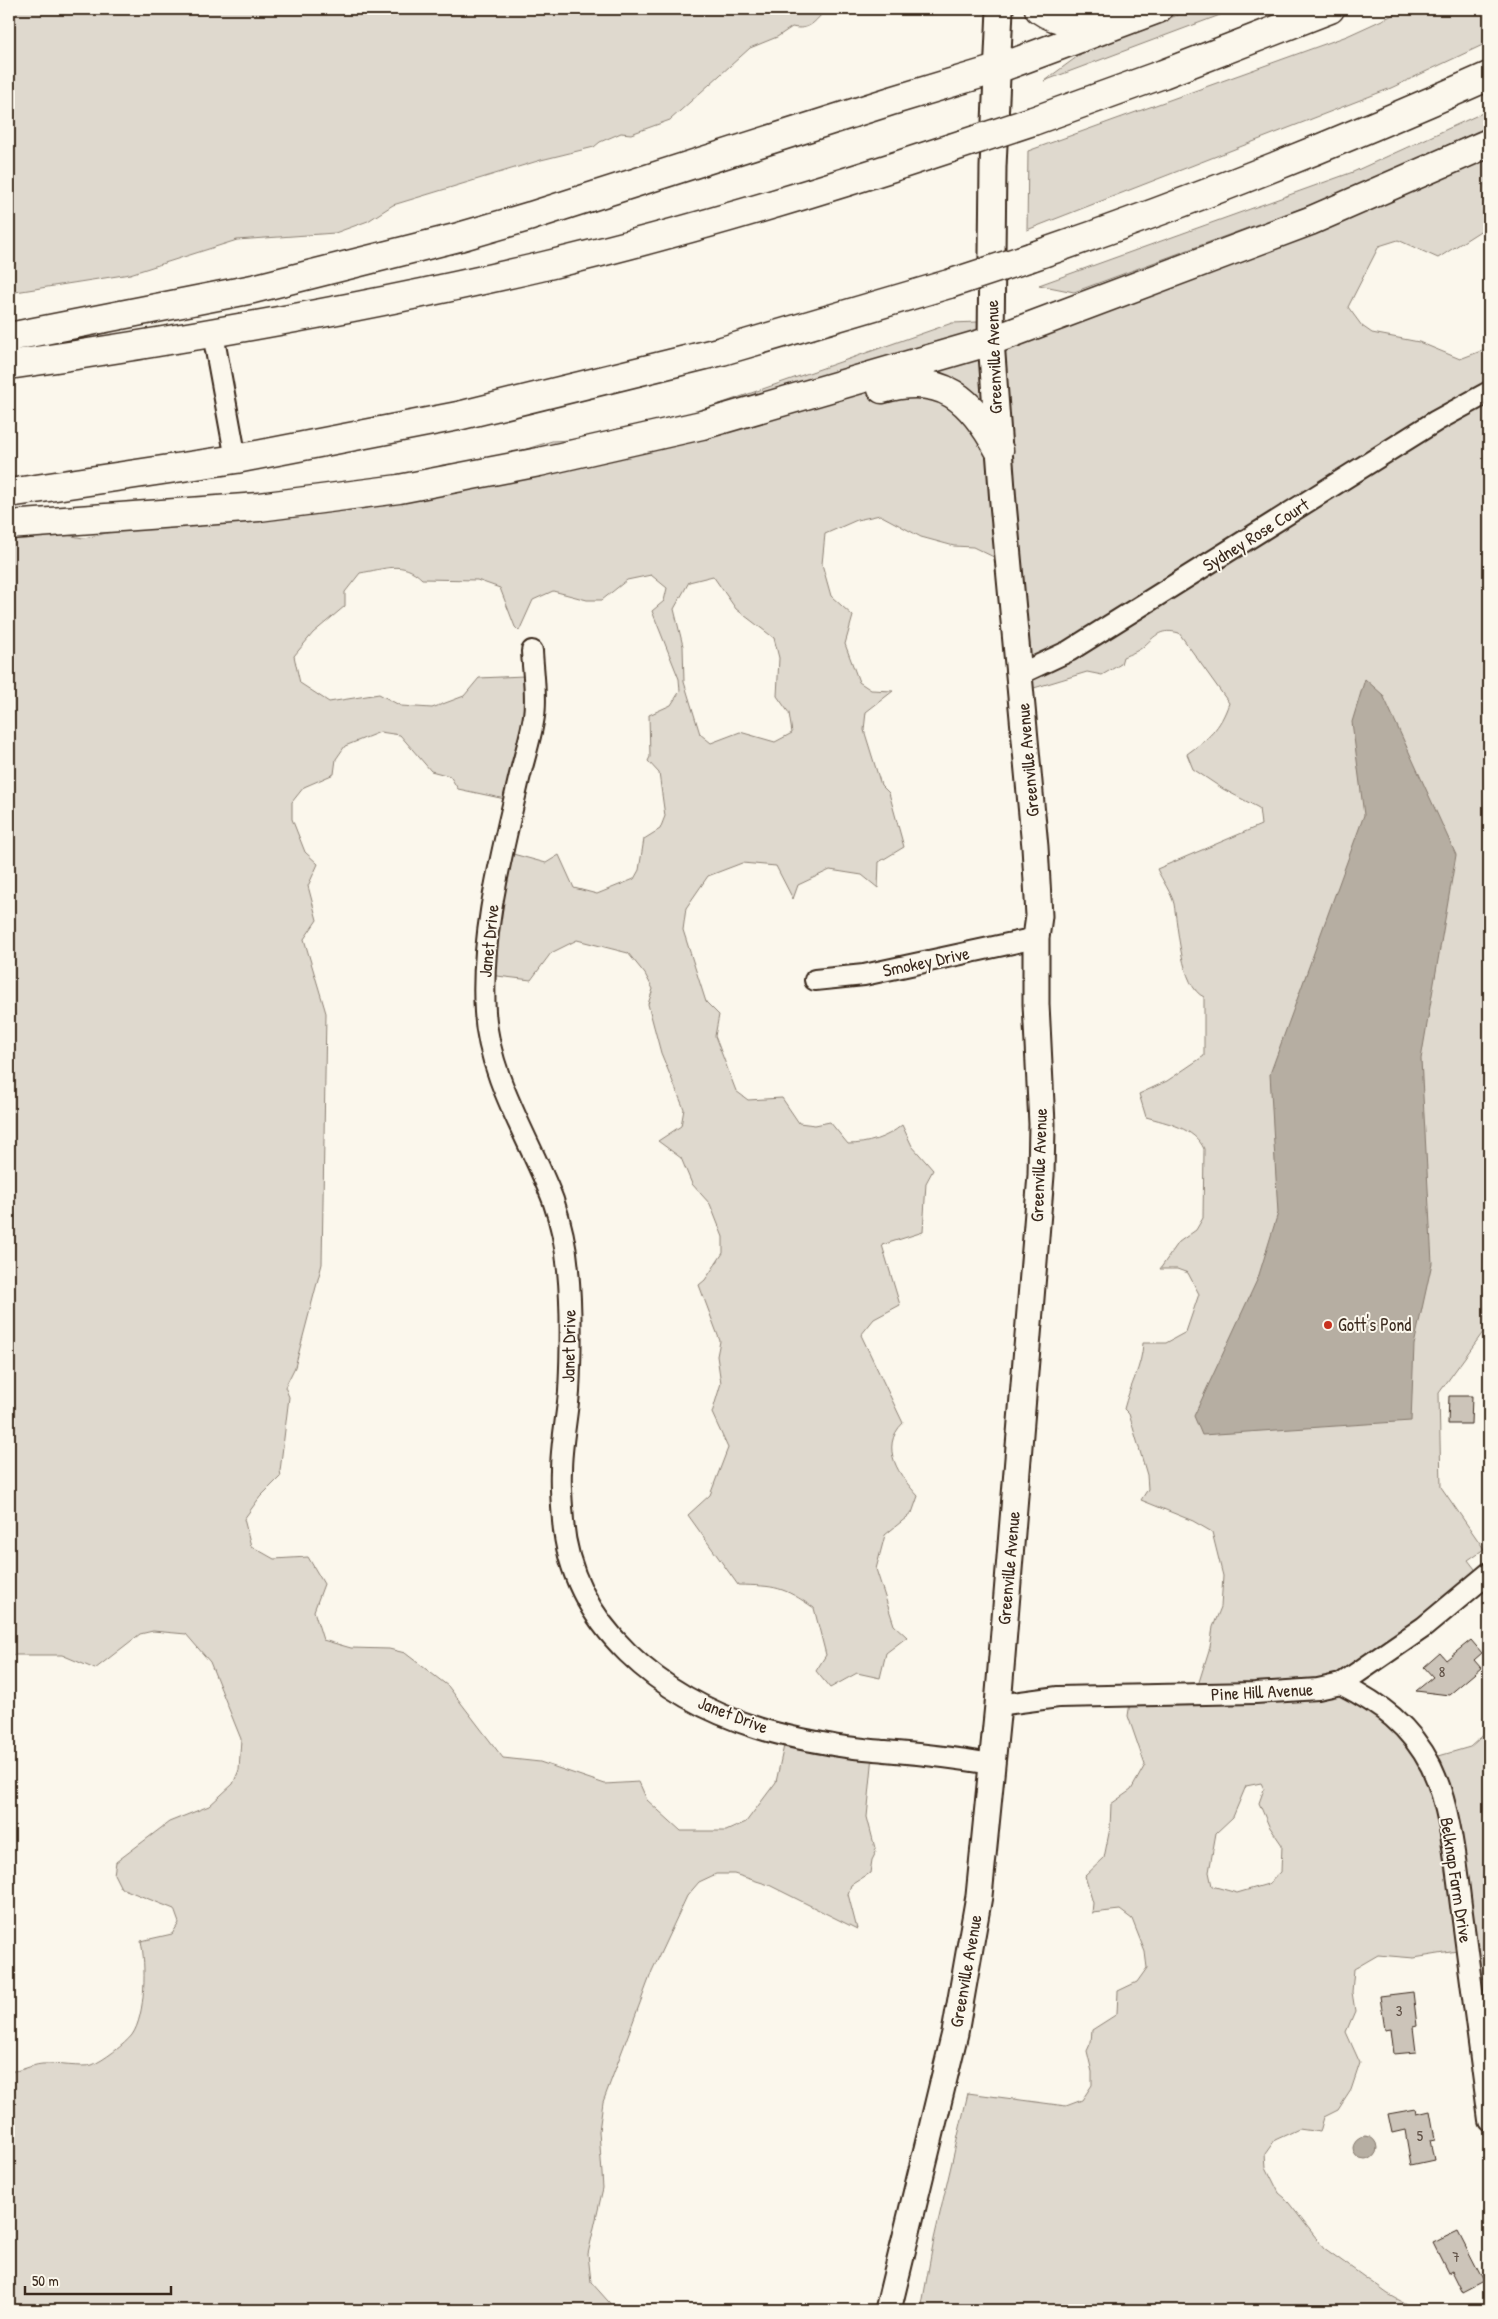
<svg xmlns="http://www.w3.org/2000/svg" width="1498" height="2319" viewBox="0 0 1498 2319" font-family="'Patrick Hand',sans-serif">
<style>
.green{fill:#dfd9ce;stroke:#8d8276;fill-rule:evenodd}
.water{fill:#b6aea2;stroke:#85796d}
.building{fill:#ccc4b9;stroke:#3b2a1e}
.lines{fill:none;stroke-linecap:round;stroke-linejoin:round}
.minor-casing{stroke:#3b2a1e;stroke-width:24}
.major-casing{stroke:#3b2a1e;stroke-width:29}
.highway-casing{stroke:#3b2a1e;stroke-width:31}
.minor{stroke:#fbf7ec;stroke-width:20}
.major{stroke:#fbf7ec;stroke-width:25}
.highway{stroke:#fbf7ec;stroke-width:28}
.highway-bridge-casing{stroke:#3b2a1e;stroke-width:31;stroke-linecap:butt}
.highway-bridge{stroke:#fbf7ec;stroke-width:28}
.poi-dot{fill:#c8321e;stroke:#fbf7ec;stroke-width:2}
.labels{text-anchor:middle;stroke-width:4;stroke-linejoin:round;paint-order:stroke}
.number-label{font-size:15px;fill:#5f5045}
.street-label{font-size:18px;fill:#3b2a1e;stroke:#fbf7ec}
.poi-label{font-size:18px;fill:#3b2a1e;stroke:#fbf7ec;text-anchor:start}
</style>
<rect width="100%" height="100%" fill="#fbf7ec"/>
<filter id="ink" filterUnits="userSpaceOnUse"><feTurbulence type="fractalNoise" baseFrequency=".02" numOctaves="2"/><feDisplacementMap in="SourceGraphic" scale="10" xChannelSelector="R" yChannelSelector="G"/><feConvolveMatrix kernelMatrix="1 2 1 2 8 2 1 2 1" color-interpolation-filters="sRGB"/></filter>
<g filter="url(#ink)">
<path class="green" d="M 9,9 L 826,9 C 815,22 809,31 792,27 L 777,37 L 750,48 L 670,120 L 631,134 L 621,133 L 600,142 L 594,147 L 541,160 L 393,205 L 368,221 L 335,233 L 237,240 L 130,274 L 9,293 Z
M 1193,9 L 1236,9 L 1044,81 L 1085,51 Z
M 1406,9 L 1489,9 L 1489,42 L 1391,88 L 1027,230 L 1028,151 L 1347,36 Z
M 1489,110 L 1489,126 L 1345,192 L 1074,292 L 1039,285 L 1353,172 Z
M 1489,137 L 1489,228 L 1485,228 L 1438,258 L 1398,240 L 1379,246 L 1348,307 L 1362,326 L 1372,333 L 1419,342 L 1460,359 L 1489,348 L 1489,1324 L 1439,1393 L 1441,1487 L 1484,1549 L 1468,1560 L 1478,1573 L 1350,1684 L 1375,1706 L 1425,1760 L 1470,1747 L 1489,1730 L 1489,1977 L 1466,1982 L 1461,1955 L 1457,1951 L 1414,1958 L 1378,1955 L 1354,1969 L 1352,1992 L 1355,2011 L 1346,2032 L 1360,2063 L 1351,2090 L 1338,2110 L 1324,2117 L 1320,2132 L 1299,2129 L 1275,2140 L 1265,2154 L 1266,2167 L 1279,2193 L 1285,2198 L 1324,2248 L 1388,2294 L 1417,2310 L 921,2310 L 934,2239 L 968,2093 L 1066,2106 L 1082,2100 L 1092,2085 L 1092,2072 L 1087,2051 L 1091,2042 L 1092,2030 L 1117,2014 L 1118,1991 L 1137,1982 L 1147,1968 L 1145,1952 L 1132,1919 L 1120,1910 L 1092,1913 L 1093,1903 L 1085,1876 L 1104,1858 L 1110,1828 L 1111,1804 L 1131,1790 L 1145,1765 L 1128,1716 L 1131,1696 L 1191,1690 L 1199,1682 L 1210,1647 L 1213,1627 L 1221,1607 L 1223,1576 L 1212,1532 L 1193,1521 L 1141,1500 L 1148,1489 L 1147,1475 L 1129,1414 L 1124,1409 C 1130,1385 1142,1367 1143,1343 L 1166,1343 L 1186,1332 L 1199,1294 L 1188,1273 L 1177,1269 L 1160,1269 L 1179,1242 L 1196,1230 L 1203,1218 L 1204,1149 C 1195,1128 1167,1123 1146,1117 L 1139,1094 L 1167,1081 L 1204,1056 L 1204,997 C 1181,987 1178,927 1174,904 C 1172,894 1162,880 1157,869 L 1261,825 L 1259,808 L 1223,789 L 1193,769 L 1187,754 C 1209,738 1220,729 1229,703 L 1179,633 C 1161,628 1156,635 1144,646 C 1139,651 1130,654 1123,657 L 1121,664 L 1102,675 L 1087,672 L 1034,688 L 1010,689 L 1000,560 L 973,547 L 954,546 L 921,537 L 880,515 L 857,520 L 825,534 L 822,564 L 831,596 L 853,616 L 845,644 L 859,682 L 871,690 L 893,691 L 866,712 L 864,730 L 881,785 L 889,793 L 904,847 L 879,862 L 878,888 L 862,875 L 830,870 L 798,885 L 793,899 L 776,866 L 742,863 L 708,876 L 686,908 L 683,930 L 706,1002 L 719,1015 L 715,1036 L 736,1091 L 748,1100 L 782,1098 L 799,1123 L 815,1125 L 830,1122 L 848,1144 C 867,1144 887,1138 902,1125 L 912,1146 L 933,1170 L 926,1183 L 923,1232 L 882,1245 L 900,1305 L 874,1319 L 861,1335 L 903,1423 C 878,1448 900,1476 918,1496 L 912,1513 L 885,1535 L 876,1569 L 894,1625 L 907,1637 L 886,1653 L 880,1678 L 857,1673 L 830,1688 L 816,1671 L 826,1655 L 814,1608 C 782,1586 776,1586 738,1585 L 688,1515 L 710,1495 L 728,1448 L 712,1413 L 721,1383 L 717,1356 L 720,1341 L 699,1285 L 705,1280 L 723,1253 L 723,1237 L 710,1204 L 692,1184 L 681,1158 L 658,1141 L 681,1126 L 684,1109 L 661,1053 L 648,1004 L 653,989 L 645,974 L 628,953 L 577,940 L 551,953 L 531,980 L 480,974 L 502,851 L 546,863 L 559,855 L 574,888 L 597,894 L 634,879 L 639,870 L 644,839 L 660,829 L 665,816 L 659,773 L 648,761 L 650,757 L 649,715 L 671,705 L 680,691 L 679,679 L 652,611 L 664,601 L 667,588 L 651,575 L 627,580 L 602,600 L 587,600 L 553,591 L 533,600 L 519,631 L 515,627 L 500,588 L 477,580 L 422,579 C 403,560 385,569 360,573 L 345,592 L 345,606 L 313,633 L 294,656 L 300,683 L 329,702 L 379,694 L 401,706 L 432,708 L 464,696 L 479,678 L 524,676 L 527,708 L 505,799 L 458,789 L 450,776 L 431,771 L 400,735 L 380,732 L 345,746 L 336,759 L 334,774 L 304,787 L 292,802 L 292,819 L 305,852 L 318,864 L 308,886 L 317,920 L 304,939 L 326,1013 L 322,1264 L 295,1367 L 285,1387 L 289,1397 L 280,1471 L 281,1476 L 260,1497 L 244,1519 L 251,1546 L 274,1559 L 308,1557 L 324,1584 L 314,1611 L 323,1640 L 351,1648 L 389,1649 L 405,1653 L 448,1686 L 503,1758 L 540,1762 L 605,1784 L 639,1782 L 647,1800 L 681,1831 L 726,1831 L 746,1822 L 776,1782 L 785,1741 L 873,1755 L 867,1817 L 876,1852 L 872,1860 L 870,1873 L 851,1885 L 848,1894 L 857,1929 L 769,1885 L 734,1874 L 716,1874 L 699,1882 L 687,1896 L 652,1971 L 603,2102 L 599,2131 L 603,2188 L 588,2254 L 591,2282 L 616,2310 L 9,2310 L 9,2071 C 21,2072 30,2065 42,2064 C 54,2063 83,2068 92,2065 C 103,2061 125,2044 132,2035 C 146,2015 146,1964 141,1941 L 172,1934 L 179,1923 L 174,1909 L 121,1888 L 114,1874 L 116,1862 L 169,1822 L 209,1806 L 233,1784 L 239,1770 L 241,1739 L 210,1662 L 186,1634 L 153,1631 L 140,1634 L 95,1669 L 62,1655 L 9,1655 L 9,539 L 50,532 L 83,538 L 99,535 L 116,530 L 415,476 L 442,465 L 495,459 L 552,441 L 640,436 L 714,406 L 952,323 L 1002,321 L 1076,295 L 1122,285 ZM 713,576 L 736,609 L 774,638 L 779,658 L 777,696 L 789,713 L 792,733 L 775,742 L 740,732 L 711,743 L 700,734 L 684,682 L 683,646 L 674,609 L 689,582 ZM 1261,1783 L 1264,1789 L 1259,1803 L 1269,1826 L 1282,1845 L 1281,1872 L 1268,1884 L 1237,1893 L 1212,1886 L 1209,1872 L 1216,1833 L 1233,1817 L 1246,1786 Z"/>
<path class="water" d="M 1365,679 L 1383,695 L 1456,855 L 1421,1059 L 1432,1263 L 1414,1345 L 1411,1421 L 1202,1435 L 1194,1416 L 1258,1278 L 1278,1213 L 1270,1074 L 1364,815 L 1352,722 Z
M1353 2148a12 12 0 1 1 24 0a12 12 0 1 1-24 0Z"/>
<path class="building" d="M 1449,1396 L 1472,1396 L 1471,1424 L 1448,1424 Z
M 1471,1640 L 1482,1653 L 1474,1660 L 1481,1668 L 1449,1695 L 1416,1691 L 1433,1677 L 1424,1667 L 1440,1653 L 1446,1660 Z
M 1413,1992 L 1417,2026 L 1413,2027 L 1416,2052 L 1394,2054 L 1391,2029 L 1385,2030 L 1380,1996 Z
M 1416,2109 L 1417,2114 L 1430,2111 L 1435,2139 L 1430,2140 L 1434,2160 L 1411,2165 L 1405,2130 L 1392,2133 L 1388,2114 Z
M 1458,2231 L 1484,2282 L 1463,2293 L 1452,2271 L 1448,2273 L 1433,2243 Z"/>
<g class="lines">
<g class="minor-casing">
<path id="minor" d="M 213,334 L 236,459
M 532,651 C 533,672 537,695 534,716 C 531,737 524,758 519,779 C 502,854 480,934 485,1012 C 489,1079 530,1139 553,1200 C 561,1223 566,1246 568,1270 C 572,1311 571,1352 569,1392 C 567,1418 561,1445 561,1471 C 560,1487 562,1505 563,1521 C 572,1627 662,1698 758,1728 C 780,1735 805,1740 828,1744 C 846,1748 866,1749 885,1751 C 921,1754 956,1758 992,1764
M 1020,674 L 1069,651 L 1436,421 L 1489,392
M 815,980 L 864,975 L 1036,938
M 1341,1684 C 1380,1704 1410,1725 1431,1766 C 1451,1807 1456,1868 1462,1913 C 1471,1982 1480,2051 1489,2120
M 998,1705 L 1058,1697 L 1255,1693 L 1318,1689 L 1341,1684 L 1424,1627 L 1489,1573"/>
</g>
<g class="major-casing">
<path id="major" d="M 888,2310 L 955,2033 L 979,1896 L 998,1705 L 1041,1175 L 1042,1124 L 1036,1004 L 1036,938 L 1039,916 L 1035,847 L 1003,503 L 991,341 L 993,167 L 1000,9"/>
</g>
<g class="highway-casing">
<path id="highway" d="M 1039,9 C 1060,24 1081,23 1106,17
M 1033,121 L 1163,74 L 1330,9
M 1031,257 C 1186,204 1339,143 1489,76
M 9,337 L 253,289 L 459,237 L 531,216 L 891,101 L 997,69 L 1158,9
M 9,365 C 187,339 364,308 540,267 C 679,234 816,193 951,148
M 882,389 C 943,372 971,399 999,450
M 9,493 L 236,459 L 458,416 L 722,351 L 949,284
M 9,525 L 259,507 L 399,489 L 539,462 L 702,425 L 991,341 L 1310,221 L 1489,143"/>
</g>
<use href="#minor" class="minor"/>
<use href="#major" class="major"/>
<use href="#highway" class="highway"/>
<g class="highway-bridge-casing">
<path id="highway-bridge" d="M 951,148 L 1033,121
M 949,284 L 1031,257"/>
</g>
<use href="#highway-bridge" class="highway-bridge"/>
</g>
</g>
<circle class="poi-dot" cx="1328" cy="1325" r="5"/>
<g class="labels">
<g class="number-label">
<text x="1442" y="1677">8</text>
<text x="1399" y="2016">3</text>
<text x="1420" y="2141">5</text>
<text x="1456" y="2262">7</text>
</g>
<g class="street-label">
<text transform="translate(994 357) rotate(-92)" y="6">Greenville Avenue</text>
<text transform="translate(1256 535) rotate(-32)" y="6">Sydney Rose Court</text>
<text transform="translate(1028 760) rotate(-95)" y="6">Greenville Avenue</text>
<text transform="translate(489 941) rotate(-84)" y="6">Janet Drive</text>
<text transform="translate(926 962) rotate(-12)" y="6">Smokey Drive</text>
<text transform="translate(1039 1165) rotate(-88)" y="6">Greenville Avenue</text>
<text transform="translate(569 1346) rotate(-89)" y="6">Janet Drive</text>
<text transform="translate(1009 1568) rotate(-85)" y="6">Greenville Avenue</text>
<text transform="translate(1262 1692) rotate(-3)" y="6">Pine Hill Avenue</text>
<text transform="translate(733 1715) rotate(21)" y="6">Janet Drive</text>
<text transform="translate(1456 1880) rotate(81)" y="6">Belknap Farm Drive</text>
<text transform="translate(966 1971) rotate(-80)" y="6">Greenville Avenue</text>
</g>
<g class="poi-label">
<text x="1338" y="1331">Gott's Pond</text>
</g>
</g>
<rect width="1498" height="2319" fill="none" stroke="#fbf7ec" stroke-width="30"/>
<rect x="15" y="15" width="1468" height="2289" fill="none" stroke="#3b2a1e" stroke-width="2" filter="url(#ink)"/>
<path d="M25 2286v8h146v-8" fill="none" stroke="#3b2a1e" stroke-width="2.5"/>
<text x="32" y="2286" font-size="15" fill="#3b2a1e" stroke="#fbf7ec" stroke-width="4" paint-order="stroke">50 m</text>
</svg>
